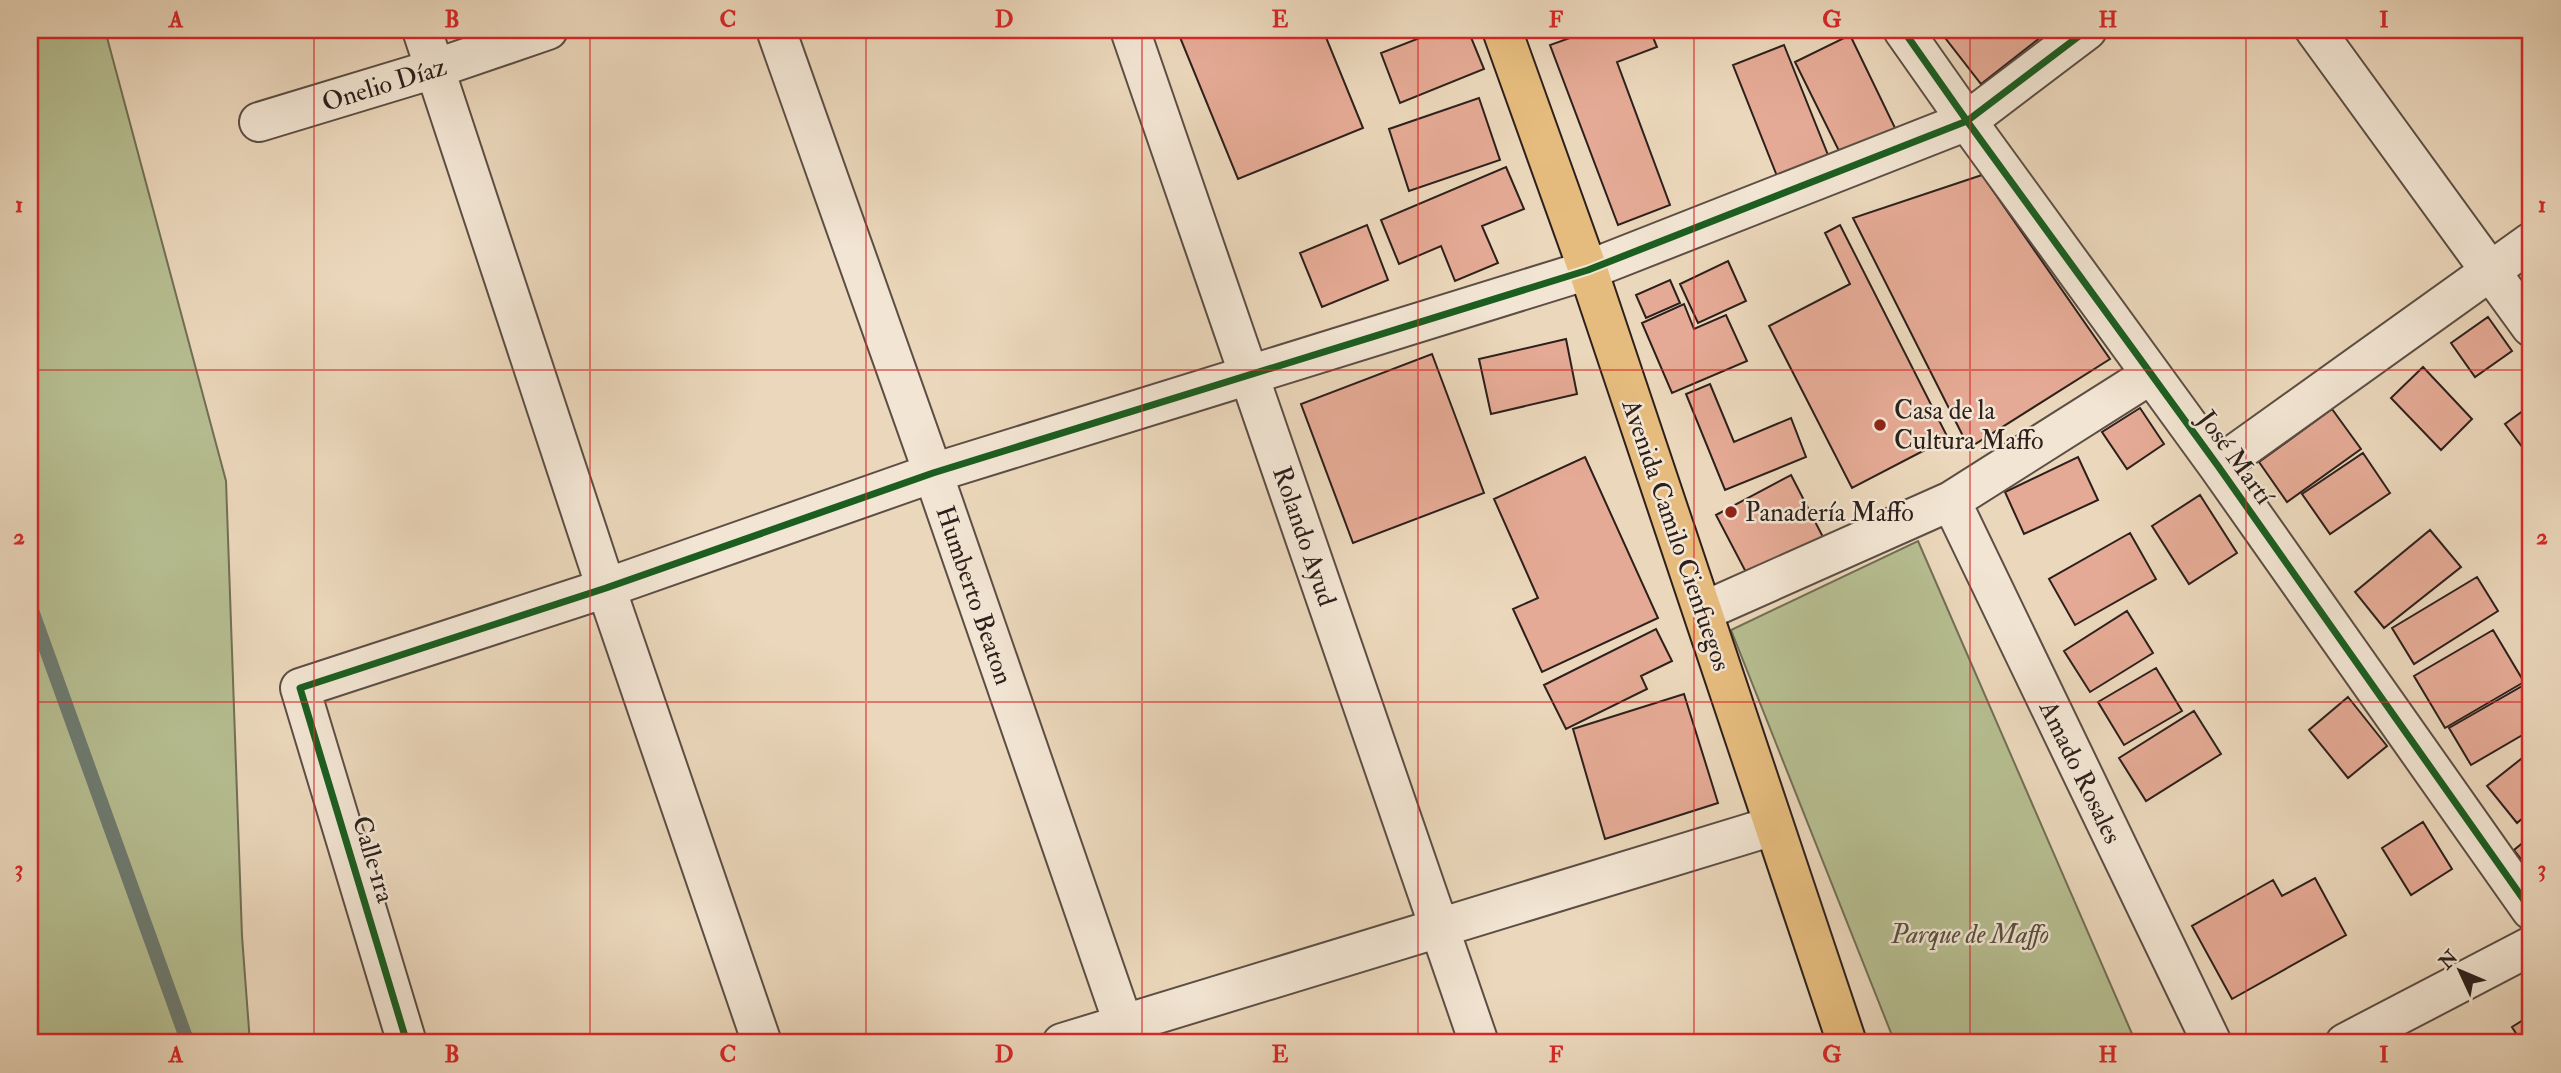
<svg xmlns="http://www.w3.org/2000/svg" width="2561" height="1073" viewBox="0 0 2561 1073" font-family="'IM FELL Double Pica',serif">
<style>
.green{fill:#b6be91;stroke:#726f56;stroke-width:2}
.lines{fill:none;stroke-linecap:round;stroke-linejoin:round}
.stream{stroke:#6e7c72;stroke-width:14}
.building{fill:#e5aa95;stroke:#2d201c;stroke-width:2}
.minor-casing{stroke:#5c4e44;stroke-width:42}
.major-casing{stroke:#2d201c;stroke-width:42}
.minor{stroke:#f2e5d3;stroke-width:38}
.major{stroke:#e6bc7e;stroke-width:38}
.cycleway-casing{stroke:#f2e5d3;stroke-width:11}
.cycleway{stroke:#1b5e20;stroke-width:7}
.grid{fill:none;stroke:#d62828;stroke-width:2;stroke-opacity:0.55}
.poi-dot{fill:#8f2418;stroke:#f2e5d3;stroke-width:2.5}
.labels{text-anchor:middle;stroke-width:5;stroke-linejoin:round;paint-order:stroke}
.street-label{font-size:26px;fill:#2d201c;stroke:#f2e5d3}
.poi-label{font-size:26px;fill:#2d201c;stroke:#f2e5d3;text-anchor:start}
.park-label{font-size:26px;font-style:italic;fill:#564f3f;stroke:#f2e5d3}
.neatline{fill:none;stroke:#d62828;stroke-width:2.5}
.grid-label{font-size:23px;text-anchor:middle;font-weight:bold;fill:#d62828}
</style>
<rect width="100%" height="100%" fill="#ebd7bb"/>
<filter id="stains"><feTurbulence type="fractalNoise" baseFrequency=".00286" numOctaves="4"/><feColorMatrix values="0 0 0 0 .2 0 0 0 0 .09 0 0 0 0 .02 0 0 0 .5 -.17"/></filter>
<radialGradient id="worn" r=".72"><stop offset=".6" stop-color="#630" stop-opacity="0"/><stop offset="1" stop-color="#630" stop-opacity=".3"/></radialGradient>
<path class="green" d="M 30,30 L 105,30 L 226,481 L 242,936 L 250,1043 L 30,1043 Z
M 1918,541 L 2136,1043 L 1895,1043 L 1731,630 Z"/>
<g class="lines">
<path class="stream" d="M 30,605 L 188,1043"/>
</g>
<path class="building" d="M 1177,30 L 1323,30 L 1363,128 L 1238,179 Z
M 1440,30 L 1468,30 L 1484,69 L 1400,103 L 1381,53 Z
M 1592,30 L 1650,30 L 1657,47 L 1617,62 L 1670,205 L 1618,225 L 1550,45 Z
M 1939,30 L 2050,30 L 1981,84 Z
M 1850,35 L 1896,130 L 1842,157 L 1795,62 Z
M 1784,45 L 1828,155 L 1777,176 L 1733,65 Z
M 1479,98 L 1500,160 L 1409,191 L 1389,129 Z
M 1506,167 L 1524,209 L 1482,226 L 1498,263 L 1455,281 L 1441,246 L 1399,264 L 1381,220 Z
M 1982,175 L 2110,359 L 1969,448 L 1853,218 Z
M 1367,225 L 1388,280 L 1322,307 L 1300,253 Z
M 1840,225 L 1948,438 L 1852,488 L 1769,326 L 1850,284 L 1825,233 Z
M 1728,261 L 1746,301 L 1698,323 L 1680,284 Z
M 1670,280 L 1680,303 L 1646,318 L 1636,295 Z
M 1684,304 L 1694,329 L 1726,315 L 1747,361 L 1672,393 L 1642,323 Z
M 2488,317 L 2512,351 L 2475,377 L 2451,343 Z
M 1566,339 L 1577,394 L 1491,414 L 1479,359 Z
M 1432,354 L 1484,493 L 1353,543 L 1301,404 Z
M 2423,367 L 2472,419 L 2441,450 L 2391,398 Z
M 1710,384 L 1734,442 L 1791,418 L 1806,457 L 1725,490 L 1686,394 Z
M 2531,405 L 2531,448 L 2526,452 L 2505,424 Z
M 2140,408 L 2164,444 L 2127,469 L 2102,432 Z
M 2332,409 L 2361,449 L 2287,502 L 2259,462 Z
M 2363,453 L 2390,493 L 2330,534 L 2302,494 Z
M 1585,457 L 1658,618 L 1542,672 L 1513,609 L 1538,598 L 1494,499 Z
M 2078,457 L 2098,500 L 2024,534 L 2005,492 Z
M 2531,471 L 2531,486 L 2524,477 Z
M 1791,475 L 1824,539 L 1749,578 L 1716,515 Z
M 2200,495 L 2237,553 L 2189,584 L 2152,526 Z
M 2430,530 L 2461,567 L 2384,628 L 2355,592 Z
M 2130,533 L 2156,579 L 2075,625 L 2049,579 Z
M 2477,577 L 2498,611 L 2414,664 L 2392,628 Z
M 2127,611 L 2153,653 L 2090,692 L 2064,651 Z
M 1656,629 L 1672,661 L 1641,676 L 1647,689 L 1566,729 L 1544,685 Z
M 2493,630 L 2524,682 L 2445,728 L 2414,676 Z
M 2156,668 L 2182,711 L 2124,745 L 2098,702 Z
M 2531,681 L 2531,730 L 2471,765 L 2449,728 Z
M 1684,694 L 1718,803 L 1605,839 L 1573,729 Z
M 2348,697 L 2387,746 L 2348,778 L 2309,730 Z
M 2194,711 L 2221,754 L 2146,801 L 2119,758 Z
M 2531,751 L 2531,811 L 2517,823 L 2487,786 Z
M 2423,822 L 2452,869 L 2411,895 L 2382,848 Z
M 2531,836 L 2531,872 L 2514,850 Z
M 2315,878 L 2346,935 L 2232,999 L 2192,926 L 2273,880 L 2282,896 Z
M 2531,1015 L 2531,1043 L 2522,1043 L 2512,1027 Z"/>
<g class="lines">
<g class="minor-casing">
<path id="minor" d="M 422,30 L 606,588 L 762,1043
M 776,30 L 933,473 L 1130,1043
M 1130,30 L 1479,1043
M 1903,30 L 1967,121 L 2218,466 L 2531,910
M 2315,30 L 2531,327
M 259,122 L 434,69 L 548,30
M 2218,466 L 2531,242
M 1951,501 L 2212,1043
M 1704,611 L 1951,501 L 2150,375
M 407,1043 L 300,688 L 606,588 L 933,473 L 1588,270 L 1967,121 L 2087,30
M 1062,1043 L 1773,826
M 2345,1043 L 2531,946"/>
</g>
<g class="major-casing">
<path id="major" d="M 1502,30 L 1588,270 L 1847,1043"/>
</g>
<use href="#minor" class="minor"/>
<use href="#major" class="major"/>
<g class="cycleway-casing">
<path id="cycleway" d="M 1903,30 L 1967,121 L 2218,466 L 2531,910
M 407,1043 L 300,688 L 606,588 L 933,473 L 1588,270 L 1967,121 L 2087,30"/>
</g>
<use href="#cycleway" class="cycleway"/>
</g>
<path class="grid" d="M 314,30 L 314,1043M 590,30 L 590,1043M 866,30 L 866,1043M 1142,30 L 1142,1043M 1418,30 L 1418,1043M 1694,30 L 1694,1043M 1970,30 L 1970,1043M 2246,30 L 2246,1043M 30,370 L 2531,370M 30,702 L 2531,702"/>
<g class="poi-dot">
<circle cx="1880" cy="425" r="7"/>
<circle cx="1731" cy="512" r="7"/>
</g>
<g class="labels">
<g class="street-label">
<text transform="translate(384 84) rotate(-17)" y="9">Onelio Díaz</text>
<text transform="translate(2236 457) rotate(54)" y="9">José Martí</text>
<text transform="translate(1677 535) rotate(71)" y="9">Avenida Camilo Cienfuegos</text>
<text transform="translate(1305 536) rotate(71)" y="9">Rolando Ayud</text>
<text transform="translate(975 595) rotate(71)" y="9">Humberto Beaton</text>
<text transform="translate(2081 772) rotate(64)" y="9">Amado Rosales</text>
<text transform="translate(374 859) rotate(73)" y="9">Calle 1ra</text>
</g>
<g class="poi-label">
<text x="1894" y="419">Casa de la<tspan x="1894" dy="30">Cultura Maffo</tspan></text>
<text x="1745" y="521">Panadería Maffo</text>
</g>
<g class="park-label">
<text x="1970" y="943">Parque de Maffo</text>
</g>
</g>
<rect width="2561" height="1073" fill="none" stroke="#ebd7bb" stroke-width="77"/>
<g transform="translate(2460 971) rotate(314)" stroke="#f2e5d3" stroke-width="5" paint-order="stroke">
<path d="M0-5L12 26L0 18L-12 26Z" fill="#2d201c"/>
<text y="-10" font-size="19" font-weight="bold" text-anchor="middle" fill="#2d201c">N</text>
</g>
<rect x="38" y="38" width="2484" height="996" class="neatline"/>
<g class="grid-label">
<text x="176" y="27">A</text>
<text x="452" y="27">B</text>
<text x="728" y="27">C</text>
<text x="1004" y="27">D</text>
<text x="1280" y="27">E</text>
<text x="1556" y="27">F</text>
<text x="1832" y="27">G</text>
<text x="2108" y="27">H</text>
<text x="2384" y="27">I</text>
<text x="19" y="212">1</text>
<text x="2542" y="212">1</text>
<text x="19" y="544">2</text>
<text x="2542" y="544">2</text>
<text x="19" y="876">3</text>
<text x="2542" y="876">3</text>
<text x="176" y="1062">A</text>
<text x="452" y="1062">B</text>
<text x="728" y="1062">C</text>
<text x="1004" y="1062">D</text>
<text x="1280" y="1062">E</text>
<text x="1556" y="1062">F</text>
<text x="1832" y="1062">G</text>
<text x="2108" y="1062">H</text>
<text x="2384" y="1062">I</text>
</g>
<rect width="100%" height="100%" filter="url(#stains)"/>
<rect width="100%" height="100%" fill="url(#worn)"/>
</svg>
